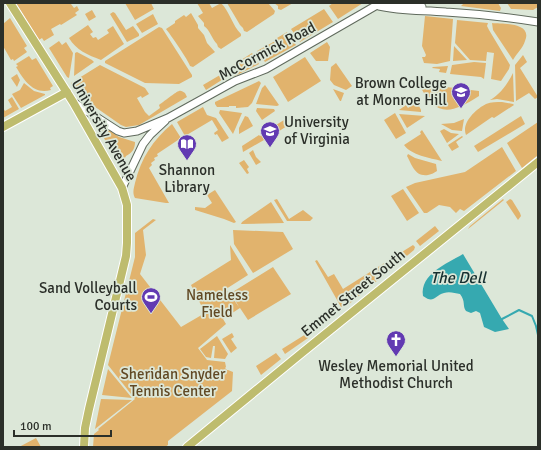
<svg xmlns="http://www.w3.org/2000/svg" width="541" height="450" viewBox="0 0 541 450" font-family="Signika,sans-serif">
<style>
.green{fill:#e1b36d}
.water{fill:#36a9b0}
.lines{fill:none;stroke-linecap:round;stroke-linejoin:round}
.stream{stroke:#36a9b0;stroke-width:2}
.minor-casing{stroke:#606a5d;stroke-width:9}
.major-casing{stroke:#fff;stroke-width:10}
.minor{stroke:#fff;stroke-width:7}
.major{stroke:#bebc6e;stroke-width:8}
.labels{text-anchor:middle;stroke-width:3.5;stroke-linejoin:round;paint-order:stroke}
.street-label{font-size:15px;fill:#2b2f29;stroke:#dce7d8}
.poi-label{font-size:15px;fill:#2b2f29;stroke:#dce7d8;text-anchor:end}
.park-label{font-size:15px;fill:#614924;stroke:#dce7d8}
.water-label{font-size:16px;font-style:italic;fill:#162f30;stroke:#dce7d8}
</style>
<rect width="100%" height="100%" fill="#dce7d8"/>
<path class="green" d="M 16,3 L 72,3 L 71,4 L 74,8 L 77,6 L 79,10 L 75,13 L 77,15 L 61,25 L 60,24 L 51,29 L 54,35 L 44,41 L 42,38 L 39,40 Z
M 125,3 L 151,3 L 154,9 L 135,20 Z
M 197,3 L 209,3 L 212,8 L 221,3 C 230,12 232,25 241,34 L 241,36 L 221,49 L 218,47 L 217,44 C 212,39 210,30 204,26 L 204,23 L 198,16 L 203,13 Z
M 227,3 L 268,3 L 275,11 L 274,14 L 247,32 L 244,31 L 243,28 L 240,25 Z
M 274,3 L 293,3 L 281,10 L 278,9 L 278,6 Z
M 333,3 L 363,3 L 338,19 L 329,6 Z
M 464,3 L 498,3 L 501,8 L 500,11 L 461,6 Z
M 507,3 L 538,3 L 538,7 L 533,10 L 514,9 L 511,9 Z
M 324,9 L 333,22 L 300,42 L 291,29 Z
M 92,10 L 96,17 L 89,21 L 85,14 Z
M 113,12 L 115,13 L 126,30 L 133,26 L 139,34 L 139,36 L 127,42 L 110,14 Z
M 191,13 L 198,25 L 198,28 L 204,35 L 207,43 L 215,52 L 193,67 L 190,66 C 189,61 170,34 166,29 L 175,23 L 175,21 L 184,15 L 186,17 Z
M 153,14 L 158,24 L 142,33 L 136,24 Z
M 425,16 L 453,19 L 450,61 L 437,64 L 424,63 L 422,57 L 425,57 L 426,55 L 422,46 Z
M 10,18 L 27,46 L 24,48 L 27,52 L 14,61 L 13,59 L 11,60 L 3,46 L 3,24 Z
M 457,20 L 488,23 L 487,26 L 489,30 L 510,65 L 509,69 L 501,81 L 491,79 L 494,53 L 487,52 L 486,61 L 470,60 L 455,43 Z
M 492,23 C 502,24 533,22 525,41 C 523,48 517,53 513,60 L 493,30 Z
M 88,25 L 93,32 L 90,34 L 93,38 L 96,37 L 98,40 L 109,33 L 107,30 L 113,26 L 124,44 L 101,60 C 88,55 76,50 69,38 Z
M 159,27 L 162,28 L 192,75 L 192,77 L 179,84 L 145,83 L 105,63 L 105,61 Z
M 287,32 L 296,45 L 265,62 L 257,51 L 277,40 L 277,38 Z
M 59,41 L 62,45 L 66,42 L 73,53 L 69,78 L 67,77 L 49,48 Z
M 327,42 L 330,47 L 328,61 L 316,61 L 310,53 Z
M 454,46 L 467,60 L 453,61 Z
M 77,52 L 92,60 L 94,62 L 74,76 L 75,53 Z
M 252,53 L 259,64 L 235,76 L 230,67 Z
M 523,55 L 527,62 L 520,68 L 538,97 L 535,99 L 529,93 L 516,101 L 515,65 Z
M 29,56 L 32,60 L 36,58 L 53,86 L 50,88 L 51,90 C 33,95 24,80 16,67 L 18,66 L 16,64 Z
M 305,57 L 321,81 L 288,102 L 273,77 Z
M 474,62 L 486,63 L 484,79 L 481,77 L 450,74 L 452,65 Z
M 336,63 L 352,86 L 346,90 L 334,85 L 330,80 L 331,67 Z
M 100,65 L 145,88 L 149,94 L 142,98 L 141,96 L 137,98 L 145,112 L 149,116 L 160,108 L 159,105 C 162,103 177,91 179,91 C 181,90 183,92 185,93 L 187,97 L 139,125 L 126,127 L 121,125 L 78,95 L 71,84 L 71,83 Z
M 448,66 L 446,73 L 439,72 L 440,69 L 432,68 L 433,67 Z
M 226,70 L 228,76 L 206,90 L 203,85 L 220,75 L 219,74 Z
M 513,73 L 514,102 L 497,99 L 490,100 C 500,95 508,83 513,73 Z
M 17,74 L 20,80 L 17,87 L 11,78 Z
M 259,81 L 261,83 L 252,103 L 248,107 L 236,108 L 236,106 L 229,106 L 229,107 L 217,107 L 215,104 L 215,102 Z
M 24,83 L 34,91 L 45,94 L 45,95 L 21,108 L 12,94 L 20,90 Z
M 425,83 L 438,84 L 438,86 L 479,91 L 479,96 C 450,115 435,117 419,84 Z
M 265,85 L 279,105 L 277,106 L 256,104 L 262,88 Z
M 333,89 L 344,93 L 341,101 L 340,101 Z
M 12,97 L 19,109 L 3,118 L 3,108 L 5,111 L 12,107 L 8,100 Z
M 417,102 L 421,110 L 421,112 L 399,110 L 406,105 L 408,108 Z
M 502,102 L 513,104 L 514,105 L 494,118 L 492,117 L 466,135 C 461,123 476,109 486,104 C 491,102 497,102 502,102 Z
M 203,107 L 207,115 L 216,118 L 229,138 L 222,142 L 217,134 L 215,135 L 214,133 L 218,130 L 212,120 L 185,136 L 177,122 Z
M 257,108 L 274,109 L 275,111 L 262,120 L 256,111 Z
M 220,110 L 242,113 L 233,134 L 219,113 Z
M 395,113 L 406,133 L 396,139 L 384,120 Z
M 399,114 L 425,116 L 407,128 Z
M 245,116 L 248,117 L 253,126 L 239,134 L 239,128 Z
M 521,116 L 525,124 L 478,152 L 474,146 Z
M 464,119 L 462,131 L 452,130 L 441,124 L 454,123 Z
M 95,120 L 119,137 L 135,142 C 135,149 132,153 126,156 L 121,165 L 93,121 Z
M 284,120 L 286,121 L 287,126 L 270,137 L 267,132 L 269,131 L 268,130 Z
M 538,122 L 538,155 L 522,168 L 507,143 Z
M 172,124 L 181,138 L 157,154 L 158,156 L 154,158 L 155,160 L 151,163 L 152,165 L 149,168 L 169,203 L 166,203 L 135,198 C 132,193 134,188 135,183 C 141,158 153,140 172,124 Z
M 444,129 L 451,133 L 459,134 L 447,143 L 440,131 Z
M 422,130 L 442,161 C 430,158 411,155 404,145 L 421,134 L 420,132 Z
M 259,135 L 260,136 L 262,135 L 264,140 L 243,152 L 242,146 Z
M 462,136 L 463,137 L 456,142 L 459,147 L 452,151 L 448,145 Z
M 502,147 L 516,171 L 464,211 L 460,209 L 456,213 L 450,207 L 439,205 L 427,213 L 424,213 L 406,187 L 415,183 L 465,172 Z
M 253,150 L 256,157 L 261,162 L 256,165 L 249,153 Z
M 408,154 L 415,158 L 436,164 L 437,171 C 434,173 432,174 428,175 C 415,177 412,165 407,156 Z
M 244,160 L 249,167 L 247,169 L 249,173 L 247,174 L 239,163 Z
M 403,189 L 419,213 L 407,221 L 391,196 Z
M 215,190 L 236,222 L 234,223 L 224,219 L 195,210 L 195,207 L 205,208 L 212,203 L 207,195 Z
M 277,199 L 289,219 L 303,210 L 313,218 L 310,221 L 287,221 L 274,200 Z
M 503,199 L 504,200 L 468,229 L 470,226 Z
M 510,199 L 512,200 L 520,213 L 521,216 L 518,220 L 506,202 Z
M 271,202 L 284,223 L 241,224 L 242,222 Z
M 153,219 L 156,220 L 143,230 L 146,255 L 140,274 L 181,327 L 205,313 L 191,285 L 231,260 L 230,245 L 248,275 L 226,289 L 239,307 L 231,293 L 273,267 L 291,294 L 248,320 L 240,308 L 223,319 L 226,324 L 198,348 L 207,360 L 225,362 L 226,367 L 225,368 L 227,370 L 228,370 L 233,372 L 232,391 L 168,441 L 168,445 L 165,447 L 93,447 L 94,434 L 99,430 L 98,429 L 135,399 L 108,365 L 135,257 L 135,233 Z
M 435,226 L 439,231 L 420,246 L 416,241 Z
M 233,230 L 283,232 L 293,249 L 253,273 L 234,244 Z
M 413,245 L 415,247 L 414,250 L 348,305 L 347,303 L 341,307 L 315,261 L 317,260 L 328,277 L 334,274 L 343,289 Z
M 232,333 L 234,337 L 231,339 L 237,348 L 231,353 L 222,339 Z
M 306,334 L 308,338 L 285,354 L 282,349 Z
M 217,336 L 228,354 L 225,359 L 214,358 L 215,346 L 213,346 L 211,358 L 206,357 L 200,349 Z
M 276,353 L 281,359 L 261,375 L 256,366 Z
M 108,369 L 132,398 L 102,395 Z
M 101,399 L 132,400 L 95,429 Z
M 36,438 L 41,447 L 19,447 Z"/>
<path class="water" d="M 463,254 L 502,319 L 509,329 L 495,332 L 484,327 L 480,313 L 476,311 L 471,313 L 466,311 C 462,305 466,302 460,294 C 455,293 449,291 444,293 C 434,296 434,304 423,296 C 420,274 446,264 463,254 Z"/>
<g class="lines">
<path class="stream" d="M 502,319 L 519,310 L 532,316 L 536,326 L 538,335"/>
<g class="minor-casing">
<path id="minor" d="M 388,3 L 422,7
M 379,6 C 401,11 424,10 446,12 C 477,14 508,17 538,22
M 73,102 L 118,131 L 124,133 L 137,131 L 168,118 L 235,81 L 266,69 L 377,5 L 387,3
M 122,188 L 143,144 L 150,135 L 165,121"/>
</g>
<g class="major-casing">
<path id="major" d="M 10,3 L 73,102 L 122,188 L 127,205 L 127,243 L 126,256 L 89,409 L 85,428 L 84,447
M 3,127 L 67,92
M 187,447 L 303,352 L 538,162"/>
</g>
<use href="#minor" class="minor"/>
<use href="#major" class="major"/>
</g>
<defs>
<g id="university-pin" transform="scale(1)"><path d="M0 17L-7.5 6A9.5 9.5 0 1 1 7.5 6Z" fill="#623ab2" stroke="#dce7d8"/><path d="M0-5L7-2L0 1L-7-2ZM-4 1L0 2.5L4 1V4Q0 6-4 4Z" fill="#fff"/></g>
<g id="library-pin" transform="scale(1)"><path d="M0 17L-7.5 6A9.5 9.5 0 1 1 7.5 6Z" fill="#623ab2" stroke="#dce7d8"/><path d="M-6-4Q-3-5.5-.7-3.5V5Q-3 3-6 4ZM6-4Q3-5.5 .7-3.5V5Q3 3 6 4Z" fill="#fff"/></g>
<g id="stadium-pin" transform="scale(1)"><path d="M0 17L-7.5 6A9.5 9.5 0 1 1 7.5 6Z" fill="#623ab2" stroke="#dce7d8"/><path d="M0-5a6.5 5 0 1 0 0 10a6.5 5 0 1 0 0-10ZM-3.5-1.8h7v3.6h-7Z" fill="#fff"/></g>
<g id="church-pin" transform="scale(1)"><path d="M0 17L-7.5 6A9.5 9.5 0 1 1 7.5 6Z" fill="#623ab2" stroke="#dce7d8"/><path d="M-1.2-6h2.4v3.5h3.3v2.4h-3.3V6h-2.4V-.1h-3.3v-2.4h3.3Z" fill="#fff"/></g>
</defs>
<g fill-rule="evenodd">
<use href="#university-pin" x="461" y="92"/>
<use href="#university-pin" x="270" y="131"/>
<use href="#library-pin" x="187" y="144"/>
<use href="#stadium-pin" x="151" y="297"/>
<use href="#church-pin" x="396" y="340"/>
</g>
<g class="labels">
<g class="street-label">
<text transform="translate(267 51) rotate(-28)" y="5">McCormick Road</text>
<text transform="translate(104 130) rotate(60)" y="5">University Avenue</text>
<text transform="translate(353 293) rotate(-39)" y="5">Emmet Street South</text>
</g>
<g class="poi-label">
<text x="447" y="88">Brown College<tspan x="447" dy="17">at Monroe Hill</tspan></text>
<text x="284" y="127" text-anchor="start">University<tspan x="284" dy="17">of Virginia</tspan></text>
<text x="187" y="175" text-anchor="middle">Shannon<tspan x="187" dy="17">Library</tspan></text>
<text x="137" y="293">Sand Volleyball<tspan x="137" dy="17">Courts</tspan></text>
<text x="396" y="371" text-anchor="middle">Wesley Memorial United<tspan x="396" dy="17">Methodist Church</tspan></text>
</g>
<g class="park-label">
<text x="217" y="300">Nameless<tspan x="217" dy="17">Field</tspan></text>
<text x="173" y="379">Sheridan Snyder<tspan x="173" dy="17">Tennis Center</tspan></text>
</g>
<g class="water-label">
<text x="458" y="283">The Dell</text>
</g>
</g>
<rect width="541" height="450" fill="none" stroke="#2b2f29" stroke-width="8"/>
<path d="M14 430v6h97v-6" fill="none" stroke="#2b2f29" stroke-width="2"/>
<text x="20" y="430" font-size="12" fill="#2b2f29" stroke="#dce7d8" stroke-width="3" paint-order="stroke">100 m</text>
</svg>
